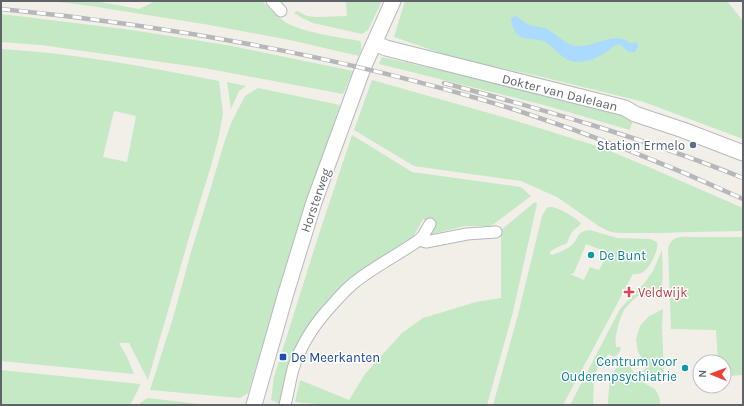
<svg xmlns="http://www.w3.org/2000/svg" width="744" height="406" viewBox="0 0 744 406" font-family="Karla,sans-serif">
<style>
.green{fill:#c5e8c5;fill-rule:evenodd}
.water{fill:#aadaff}
.lines{fill:none;stroke-linecap:round;stroke-linejoin:round}
.street-casing{stroke:#b5b8bc;stroke-width:13}
.secondary-casing{stroke:#b6babf;stroke-width:17}
.street{stroke:#fff;stroke-width:11}
.secondary{stroke:#fff;stroke-width:15}
.rail-casing{stroke:#b6b7b8;stroke-width:4.5}
.rail{stroke:#fff;stroke-width:3;stroke-dasharray:9;stroke-linecap:butt}
.service-dot{fill:#5c6f8a;stroke:#fff;stroke-width:1.5}
.culture-dot{fill:#0f9aa8;stroke:#fff;stroke-width:1.5}
.health-dot{fill:#e0444e;stroke:#fff;stroke-width:1.5}
.transit-dot{fill:#1a4fb4;stroke:#fff;stroke-width:1.5}
.labels{text-anchor:middle;stroke-width:3;stroke-linejoin:round;paint-order:stroke}
.street-label{font-size:13px;fill:#5f6368;stroke:#fff}
.service-label{font-size:13px;fill:#4e5e75;stroke:#fff;text-anchor:end}
.culture-label{font-size:13px;fill:#0d838f;stroke:#fff;text-anchor:start}
.health-label{font-size:13px;fill:#be3a42;stroke:#fff;text-anchor:start}
.transit-label{font-size:13px;fill:#164399;stroke:#fff;text-anchor:start}
</style>
<rect width="100%" height="100%" fill="#f1efe8"/>
<path class="green" d="M 50,1 L 95,1 L 139,9 L 156,1 L 262,1 C 270,8 277,16 285,22 C 303,33 339,37 360,41 C 363,46 361,51 359,56 L 290,40 L 210,25 L 91,6 Z
M 346,1 L 382,1 L 368,30 L 362,34 L 313,23 L 302,18 L 294,13 L 297,11 L 307,16 L 316,17 L 347,16 Z
M 405,1 L 727,1 L 743,21 L 743,139 L 644,102 L 534,75 L 455,58 L 394,37 Z
M 1,14 L 34,18 L 132,30 L 232,46 L 353,71 L 343,94 L 204,68 L 41,45 L 1,42 Z
M 1,49 C 74,53 147,67 219,81 L 223,113 L 219,136 L 211,166 L 190,234 L 148,380 L 129,343 L 119,343 L 127,357 L 134,374 L 1,361 ZM 114,111 L 136,116 L 127,162 L 103,157 Z
M 382,57 L 626,113 L 633,119 L 630,130 L 544,105 L 379,64 Z
M 372,80 L 510,119 L 600,147 L 651,168 L 743,208 L 743,231 L 689,232 L 659,233 L 620,233 L 611,232 L 600,227 L 557,197 L 521,181 L 414,166 L 354,130 Z
M 227,82 L 246,86 L 239,91 L 231,109 Z
M 258,88 L 340,105 L 286,269 L 248,393 L 240,398 L 150,390 L 173,318 L 191,252 L 209,194 L 225,140 L 232,121 L 245,96 Z
M 352,135 L 412,172 L 521,187 L 531,196 L 491,226 L 465,226 L 428,235 L 434,224 L 423,219 L 411,241 L 320,313 L 280,404 L 271,400 L 274,377 L 319,234 Z
M 535,202 L 537,204 L 513,312 L 487,405 L 329,405 L 295,402 L 300,380 L 349,400 L 365,374 L 402,333 L 423,318 L 476,302 L 501,298 L 501,230 Z
M 549,207 C 557,206 575,217 581,223 C 579,227 577,227 574,230 C 570,234 569,238 567,243 C 562,246 555,247 550,252 L 550,254 L 553,255 C 560,252 568,249 573,244 C 580,236 576,232 590,230 L 617,238 L 650,239 L 657,242 C 659,250 650,268 643,272 C 640,274 637,274 633,274 L 563,405 L 493,405 L 518,315 L 542,216 L 546,209 ZM 586,244 L 604,251 L 607,255 L 599,270 L 590,267 L 584,280 L 570,274 L 574,273 Z
M 696,237 L 743,237 L 743,375 L 727,376 L 726,364 L 724,363 L 724,362 L 718,362 L 716,330 L 671,329 L 668,248 C 672,234 684,237 696,237 Z
M 662,250 C 662,258 664,281 661,288 C 659,293 653,295 648,298 L 643,292 C 636,297 629,303 624,310 C 619,320 614,337 616,347 L 621,347 L 619,353 L 614,357 L 609,354 L 598,367 L 594,378 L 593,405 L 570,405 L 620,309 L 646,281 L 653,271 Z
M 663,309 L 662,327 L 664,374 L 660,379 L 653,378 L 643,371 L 647,366 L 638,352 L 636,339 L 640,326 L 648,317 Z
M 621,364 L 625,364 L 630,367 L 636,375 L 644,383 L 655,389 L 658,394 L 660,400 L 660,405 L 608,405 C 609,391 608,372 621,364 Z
M 1,370 L 140,384 L 139,388 L 130,405 L 1,405 Z
M 148,398 L 206,405 L 140,405 L 141,402 Z"/>
<path class="water" d="M 516,16 C 521,19 524,23 529,25 C 535,27 541,26 547,29 C 556,34 566,45 576,46 C 594,48 614,30 630,43 L 637,42 L 638,47 L 635,52 C 623,52 627,48 619,44 C 615,45 612,47 609,50 C 600,57 588,62 577,62 C 562,62 555,46 543,41 C 536,38 528,40 521,37 C 515,34 511,25 511,19 L 513,17 Z"/>
<g class="lines">
<g class="street-casing">
<path id="street" d="M 272,1 L 281,11
M 419,240 L 426,242 L 467,234 L 496,232
M 285,405 C 288,393 290,381 293,369 C 301,344 315,323 333,304 C 340,296 347,288 355,282 C 375,266 398,255 419,240 L 423,236 L 430,224"/>
</g>
<g class="secondary-casing">
<path id="secondary" d="M 374,43 L 386,48 L 625,108 L 635,114 L 683,130 L 743,153
M 254,405 L 286,293 L 314,202 L 363,68 L 393,1"/>
</g>
<use href="#street" class="street"/>
<use href="#secondary" class="secondary"/>
<g class="rail-casing">
<path id="rail" d="M 1,9 C 175,26 349,58 516,110 C 593,135 669,165 743,199
M 444,83 C 545,110 646,139 743,178"/>
</g>
<use href="#rail" class="rail"/>
</g>
<circle class="service-dot" cx="693" cy="145" r="4"/>
<g class="culture-dot">
<circle cx="591" cy="255" r="4"/>
<circle cx="685" cy="368" r="4"/>
</g>
<path class="health-dot" d="M627 286h4v4h4v4h-4v4h-4v-4h-4v-4h4z"/>
<rect class="transit-dot" x="279" y="353" width="8" height="8" rx="2"/>
<g class="labels">
<g class="street-label">
<text transform="translate(560 92) rotate(14)" y="5">Dokter van Dalelaan</text>
<text transform="translate(315 200) rotate(-71)" y="5">Horsterweg</text>
</g>
<g class="service-label">
<text x="685" y="150">Station Ermelo</text>
</g>
<g class="culture-label">
<text x="599" y="260">De Bunt</text>
<text x="677" y="366" text-anchor="end">Centrum voor<tspan x="677" dy="15">Ouderenpsychiatrie</tspan></text>
</g>
<g class="health-label">
<text x="638" y="297">Veldwijk</text>
</g>
<g class="transit-label">
<text x="291" y="362">De Meerkanten</text>
</g>
</g>
<rect width="744" height="406" fill="none" stroke="#5f6368" stroke-width="4"/>
<g transform="translate(712 374) rotate(271)"><circle r="19" fill="#ffffff" stroke="#bfc1c3"/>
<path d="M0-3L7 15L0 10L-7 15Z" fill="#ea4335"/>
<text y="-6" font-size="11" font-weight="bold" text-anchor="middle" fill="#5f6368">N</text>
</g>
</svg>
